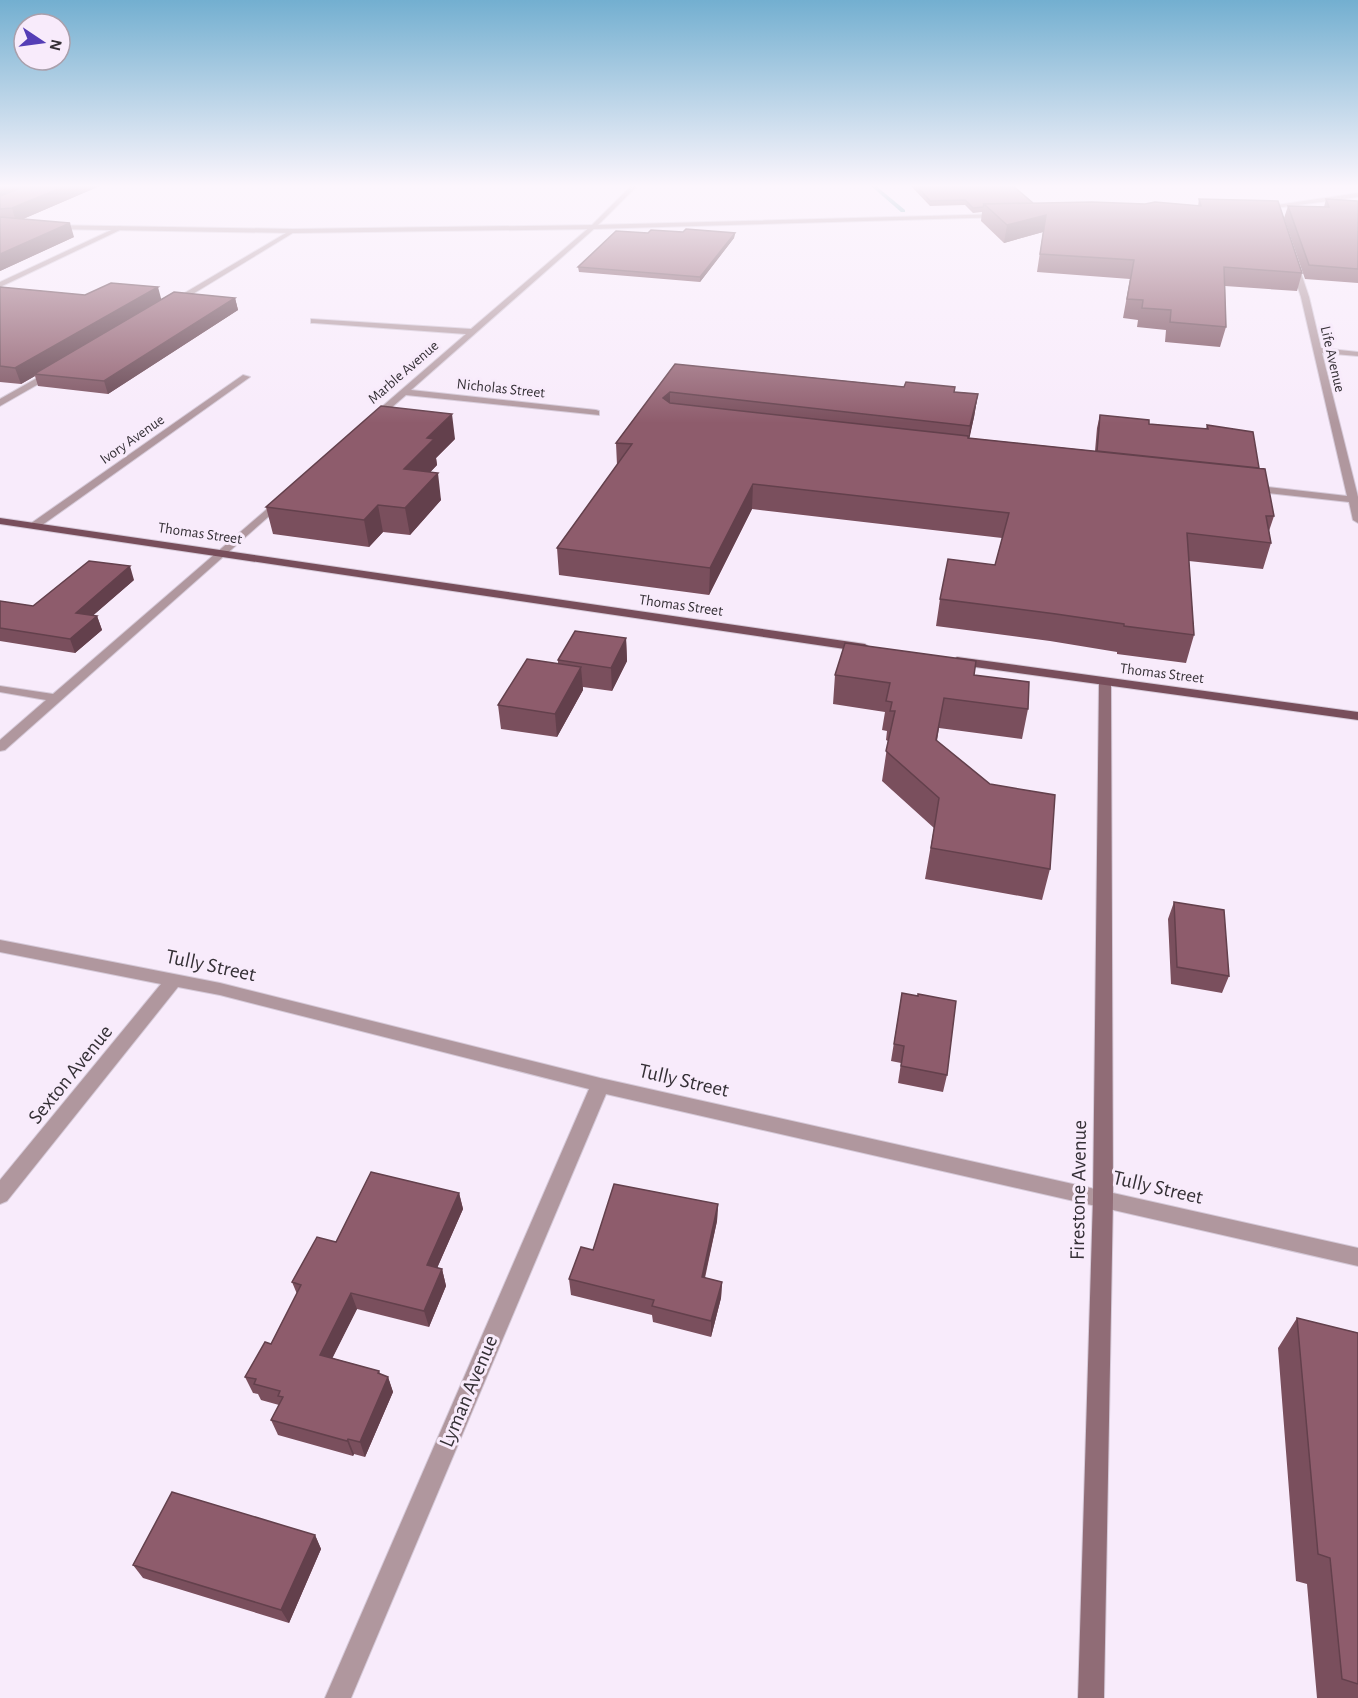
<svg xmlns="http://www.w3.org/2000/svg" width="1358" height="1698" viewBox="0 0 1358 1698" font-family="'Alegreya Sans',sans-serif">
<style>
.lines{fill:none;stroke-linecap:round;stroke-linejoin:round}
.stream{fill:#64a8ac;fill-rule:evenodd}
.minor-casing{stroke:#d5c9d8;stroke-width:2}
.tertiary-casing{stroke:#d5c9d8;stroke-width:2}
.secondary-casing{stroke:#d5c9d8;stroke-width:2}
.primary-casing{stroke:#d5c9d8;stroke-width:2}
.minor{fill:#b0979e;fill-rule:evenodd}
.tertiary{fill:#b0979e;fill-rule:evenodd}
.secondary{fill:#906c76;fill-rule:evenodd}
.primary{fill:#784e5b;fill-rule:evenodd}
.wall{fill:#7a4f5d}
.shaded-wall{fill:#63404c}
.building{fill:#8e5c6c;stroke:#63404c;stroke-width:1.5}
.labels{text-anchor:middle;stroke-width:6;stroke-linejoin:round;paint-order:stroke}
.far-street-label{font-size:15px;fill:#353036;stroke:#f8ebfb}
.near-street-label{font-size:21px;fill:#353036;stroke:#f8ebfb}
</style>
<rect width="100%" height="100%" fill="#f8ebfb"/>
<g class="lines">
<path class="stream" d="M 870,185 L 875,185 L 905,210 L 905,212 L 901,212 Z"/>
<g class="minor-casing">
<path id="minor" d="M 632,185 L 638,185 L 595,228 L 411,390 L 596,410 L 599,411 L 599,415 L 406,395 L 376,421 L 370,421 L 370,417 L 466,334 L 314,323 L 311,323 L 311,319 L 471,329 L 591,226 Z
M 120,226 L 122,229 L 0,287 L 0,282 Z
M 291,230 L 296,231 L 173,306 L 166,304 Z
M 1294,262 L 1298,264 L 1309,297 L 1321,348 L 1358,352 L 1358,356 L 1322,353 L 1358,497 L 1358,523 L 1353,520 L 1349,502 L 1251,491 L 1246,488 L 1251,485 L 1347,496 L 1301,297 L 1290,264 Z
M 53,369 L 57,372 L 56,374 L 0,406 L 0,399 Z
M 243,375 L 250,377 L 38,528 L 30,528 L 30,524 Z
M 281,497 L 286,500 L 285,502 L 5,750 L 0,751 L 0,740 L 46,700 L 0,692 L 0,686 L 53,694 Z
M 0,940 L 220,983 L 600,1078 L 1358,1248 L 1358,1266 L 606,1094 L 351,1698 L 325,1698 L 589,1089 L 220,995 L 178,987 L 7,1201 L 0,1204 L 0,1180 L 161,984 L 0,952 Z"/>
</g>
<g class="tertiary-casing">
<path id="tertiary" d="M 1358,193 L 1358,197 L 1260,210 L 1257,208 Z
M 1002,214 L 1004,217 L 593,229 L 293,233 L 51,229 L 48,227 L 51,225 L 293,229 L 593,225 Z"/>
</g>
<g class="secondary-casing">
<path id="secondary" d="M 1105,678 L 1111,682 L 1113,1198 L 1104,1698 L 1078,1698 L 1093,1198 L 1099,682 Z"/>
</g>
<g class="primary-casing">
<path id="primary" d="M 0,518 L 865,644 L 871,648 L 865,652 L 0,524 Z
M 957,657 L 1358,712 L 1358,720 L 953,664 L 951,661 Z"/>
</g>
<use href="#minor" class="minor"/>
<use href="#tertiary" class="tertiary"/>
<use href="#secondary" class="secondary"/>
<use href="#primary" class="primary"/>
</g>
<path class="wall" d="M 0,185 L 102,185 L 23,219 L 74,237 L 0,271 Z
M 910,185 L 1012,185 L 1033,203 L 1198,206 L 1199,199 L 1302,273 L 1297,291 L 1225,286 L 1226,327 L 1220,347 L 1165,342 L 1166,330 L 1137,327 L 1138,320 L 1123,318 L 1130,279 L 1037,272 L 1043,232 L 1004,243 L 981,221 L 982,212 L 973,213 L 965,205 L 930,206 Z
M 1326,199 L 1358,201 L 1358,283 L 1305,279 L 1284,218 L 1288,206 L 1324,207 Z
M 683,232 L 735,233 L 734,238 L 700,282 L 579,272 L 578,267 L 648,233 Z
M 0,287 L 85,295 L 161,300 L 235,298 L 238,310 L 108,394 L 38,386 L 35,376 L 21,384 L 0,382 Z
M 675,364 L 978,394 L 974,417 L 969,438 L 1095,451 L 1097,428 L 1100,415 L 1149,424 L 1206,429 L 1207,425 L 1259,468 L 1274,516 L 1269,531 L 1271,543 L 1263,569 L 1189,561 L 1194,635 L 1186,663 L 1117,654 L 1117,652 L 1050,641 L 936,626 L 940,599 L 995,565 L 1002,538 L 752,509 L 709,595 L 559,575 L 557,548 L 617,465 L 616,443 Z
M 455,439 L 436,458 L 437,465 L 430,472 L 441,500 L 410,535 L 383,532 L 369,547 L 273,534 L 266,507 Z
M 134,580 L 93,615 L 97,616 L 102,630 L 75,653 L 0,641 L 0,601 L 33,606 Z
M 626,638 L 627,661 L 612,691 L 583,687 L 583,690 L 557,737 L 501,729 L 498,705 L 558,664 L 558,660 Z
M 835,675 L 974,675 L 1028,709 L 1022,739 L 939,728 L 937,741 L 1050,869 L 1042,900 L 925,879 L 934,828 L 882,781 L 888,741 L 886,740 L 887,731 L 882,730 L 885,712 L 833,704 Z
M 1174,902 L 1229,976 L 1222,993 L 1171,984 L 1168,919 Z
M 902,993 L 947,1075 L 943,1092 L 898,1083 L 901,1063 L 891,1061 Z
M 459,1193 L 463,1209 L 437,1268 L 442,1269 L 446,1286 L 429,1327 L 357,1309 L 332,1358 L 379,1371 L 380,1374 L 388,1377 L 393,1392 L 365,1457 L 354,1454 L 353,1456 L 278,1435 L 271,1420 L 279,1405 L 261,1400 L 258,1394 L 253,1393 L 245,1377 L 271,1344 L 297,1294 L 292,1282 L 336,1242 Z
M 718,1204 L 717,1221 L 705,1278 L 722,1282 L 721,1298 L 711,1337 L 653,1322 L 652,1315 L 571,1295 L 569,1279 L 593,1250 Z
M 1297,1318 L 1358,1333 L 1358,1698 L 1317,1698 L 1307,1584 L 1296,1581 L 1278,1348 Z
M 315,1535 L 321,1549 L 289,1623 L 143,1578 L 133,1565 Z"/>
<path class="shaded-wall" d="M 7,185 L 44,185 L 0,203 L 0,188 Z
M 68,185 L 102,185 L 16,222 L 12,208 Z
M 1046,215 L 1043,232 L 1004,243 L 1007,225 Z
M 70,223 L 74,237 L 0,271 L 0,254 Z
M 735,233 L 734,238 L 700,282 L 700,277 Z
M 158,287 L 162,302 L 34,374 L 35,376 L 21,384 L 15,368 Z
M 235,298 L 238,310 L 108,394 L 104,381 Z
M 670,392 L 670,416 L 663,398 Z
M 978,394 L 974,417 L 967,450 L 970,426 Z
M 452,414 L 455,439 L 436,458 L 437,465 L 408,496 L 404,469 L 427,438 Z
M 438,473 L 441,500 L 410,535 L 405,508 Z
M 753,484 L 752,509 L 709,595 L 710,568 Z
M 378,505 L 383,532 L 369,547 L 364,520 Z
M 130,566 L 134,580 L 81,626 L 76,613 Z
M 97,616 L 102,630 L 75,653 L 70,639 Z
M 626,638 L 627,661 L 612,691 L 611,668 Z
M 581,667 L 583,690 L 557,737 L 555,714 Z
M 459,1193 L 463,1209 L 431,1282 L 427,1265 Z
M 718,1204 L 717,1221 L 701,1293 L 702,1277 Z
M 442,1269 L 446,1286 L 429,1327 L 424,1311 Z
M 722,1282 L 721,1298 L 711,1337 L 711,1321 Z
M 351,1293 L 357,1309 L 326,1371 L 320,1355 Z
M 379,1371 L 384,1386 L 388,1377 L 393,1392 L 365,1457 L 360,1442 Z
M 348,1439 L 354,1454 L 353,1456 L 347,1441 Z
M 315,1535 L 321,1549 L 289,1623 L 281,1610 Z"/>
<path class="building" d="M 28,185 L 68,185 L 12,208 L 0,209 L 0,196 Z
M 916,185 L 1012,185 L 1033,203 L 984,204 L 983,207 L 973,208 L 965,200 L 930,201 Z
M 1199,199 L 1278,201 L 1302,273 L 1224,267 L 1226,327 L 1170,322 L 1171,310 L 1142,308 L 1143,300 L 1127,299 L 1134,260 L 1040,254 L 1046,215 L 1007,225 L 984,204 L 1092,202 L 1145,204 L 1155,202 L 1201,206 Z
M 1326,199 L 1358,201 L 1358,269 L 1309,265 L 1288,206 L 1329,207 Z
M 0,217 L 70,223 L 0,254 Z
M 686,229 L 735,233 L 700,277 L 578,267 L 616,231 L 648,233 L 651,230 L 683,232 Z
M 111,283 L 158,287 L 15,368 L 0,366 L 0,287 L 85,295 Z
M 174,292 L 235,298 L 104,381 L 34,374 Z
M 675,364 L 904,387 L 906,382 L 955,387 L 954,392 L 978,394 L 970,426 L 670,392 L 663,398 L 670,403 L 968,436 L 968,438 L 1265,469 L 1274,516 L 1266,516 L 1271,543 L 1187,533 L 1194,635 L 1124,626 L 1124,624 L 1056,614 L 940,599 L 948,559 L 995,565 L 1009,513 L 753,484 L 710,568 L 557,548 L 632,444 L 616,443 Z
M 381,406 L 452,414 L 427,438 L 434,439 L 404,469 L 438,473 L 405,508 L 378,505 L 364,520 L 266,507 Z
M 1100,415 L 1149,420 L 1149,424 L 1208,429 L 1207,425 L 1253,432 L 1259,468 L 1097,451 Z
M 89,561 L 130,566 L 76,613 L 97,616 L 70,639 L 0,628 L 0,601 L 33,606 Z
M 575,631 L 626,638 L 611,668 L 558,660 Z
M 845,643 L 976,661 L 974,675 L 1029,682 L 1028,709 L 944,698 L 936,740 L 990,784 L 1055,795 L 1050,869 L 931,848 L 939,798 L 886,751 L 895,711 L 890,711 L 892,702 L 886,701 L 890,683 L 835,675 Z
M 527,659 L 581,667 L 555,714 L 498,705 Z
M 1174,902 L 1224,910 L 1229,976 L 1177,967 Z
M 902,993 L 918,996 L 918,994 L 956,1001 L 947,1075 L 901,1066 L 904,1046 L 894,1044 Z
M 371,1172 L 459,1193 L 427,1265 L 442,1269 L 424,1311 L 351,1293 L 320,1355 L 379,1371 L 378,1373 L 388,1377 L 360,1442 L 348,1439 L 347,1441 L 271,1420 L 283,1397 L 278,1396 L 280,1391 L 254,1384 L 256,1379 L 245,1377 L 265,1342 L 271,1344 L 301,1285 L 292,1282 L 317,1237 L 336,1242 Z
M 614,1184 L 718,1204 L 702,1277 L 722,1282 L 711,1321 L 652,1306 L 654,1300 L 569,1279 L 581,1247 L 593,1250 Z
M 1297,1318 L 1358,1333 L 1358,1684 L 1342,1679 L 1330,1558 L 1318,1554 Z
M 172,1492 L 315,1535 L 281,1610 L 133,1565 Z"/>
<linearGradient id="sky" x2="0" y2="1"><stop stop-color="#73afd0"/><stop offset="0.44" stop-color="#fcf6fd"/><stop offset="1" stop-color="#fcf6fd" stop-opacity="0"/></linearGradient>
<rect width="1358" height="423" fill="url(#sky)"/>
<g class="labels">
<g class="far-street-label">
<text transform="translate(1333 359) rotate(77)" y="5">Life Avenue</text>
<text transform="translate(403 372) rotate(-41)" y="5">Marble Avenue</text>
<text transform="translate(501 388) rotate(6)" y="5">Nicholas Street</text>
<text transform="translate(132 439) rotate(-35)" y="5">Ivory Avenue</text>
<text transform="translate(200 533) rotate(8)" y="5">Thomas Street</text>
<text transform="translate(681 605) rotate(8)" y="5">Thomas Street</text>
<text transform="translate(1162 673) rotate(7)" y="5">Thomas Street</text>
</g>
<g class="near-street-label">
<text transform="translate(211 965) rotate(12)" y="7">Tully Street</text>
<text transform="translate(70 1074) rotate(-51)" y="7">Sexton Avenue</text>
<text transform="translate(684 1080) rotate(13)" y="7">Tully Street</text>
<text transform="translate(1158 1187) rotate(13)" y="7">Tully Street</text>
<text transform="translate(1078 1190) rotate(-89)" y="7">Firestone Avenue</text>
<text transform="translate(468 1391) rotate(-67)" y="7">Lyman Avenue</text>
</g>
</g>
<g transform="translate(42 42) rotate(103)"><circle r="28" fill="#f8ebfb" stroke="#aaa0ac" stroke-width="1.5"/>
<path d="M0-4.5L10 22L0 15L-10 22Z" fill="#553eb6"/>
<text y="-9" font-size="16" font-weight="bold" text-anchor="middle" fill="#353036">N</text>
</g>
</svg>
